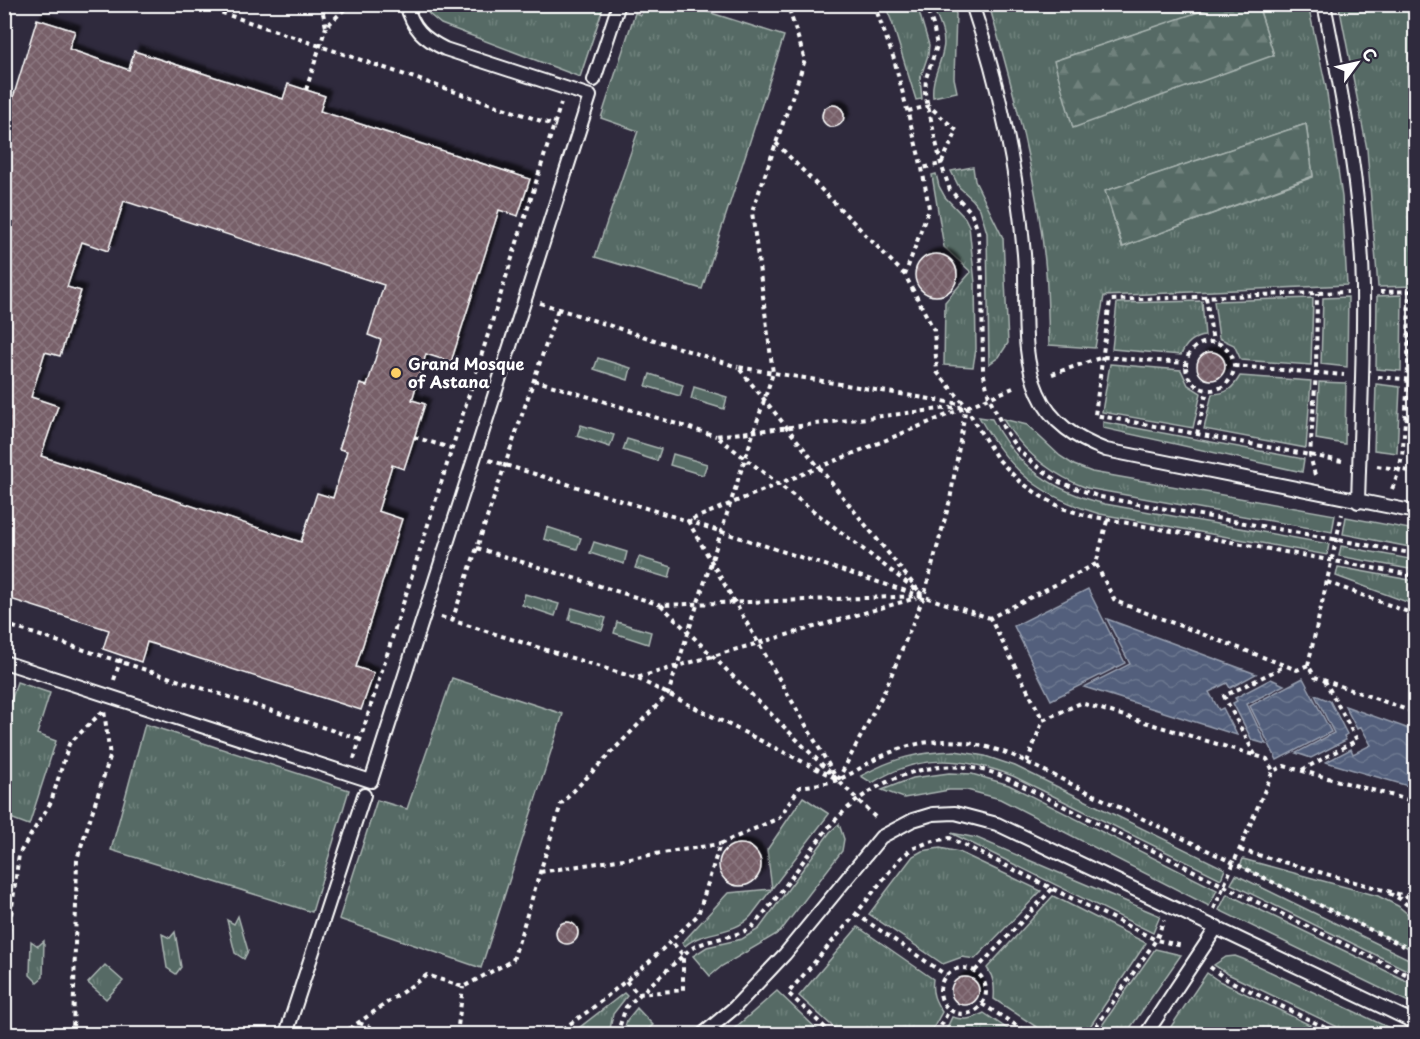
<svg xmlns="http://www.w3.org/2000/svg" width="1420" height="1039" viewBox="0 0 1420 1039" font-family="'Playpen Sans',sans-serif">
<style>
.grass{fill:url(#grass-tufts);stroke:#aab5b2;stroke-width:1.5;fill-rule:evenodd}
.forest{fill:url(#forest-firs);stroke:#aab5b2;stroke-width:1.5}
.water{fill:url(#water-waves);stroke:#979fb0;stroke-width:1.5}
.building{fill:url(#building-cross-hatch);stroke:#fff;stroke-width:1.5;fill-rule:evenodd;filter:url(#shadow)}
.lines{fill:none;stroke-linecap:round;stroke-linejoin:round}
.service-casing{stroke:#fff;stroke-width:16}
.path{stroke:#fff;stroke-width:4;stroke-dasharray:4.5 4.5;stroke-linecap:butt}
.service{stroke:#2f2a3d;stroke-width:12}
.poi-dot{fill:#ffd166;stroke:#2f2a3d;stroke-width:2}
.labels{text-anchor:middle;stroke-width:5;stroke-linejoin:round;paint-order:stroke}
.poi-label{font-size:16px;font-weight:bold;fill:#fff;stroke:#2f2a3d;text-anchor:start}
</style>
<defs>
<pattern id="grass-tufts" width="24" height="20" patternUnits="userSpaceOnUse" patternTransform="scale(1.5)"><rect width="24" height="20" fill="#566b65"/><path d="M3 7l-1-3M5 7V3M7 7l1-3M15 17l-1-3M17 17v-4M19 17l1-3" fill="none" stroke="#6f817c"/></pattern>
<pattern id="forest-firs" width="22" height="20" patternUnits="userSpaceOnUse" patternTransform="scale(1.5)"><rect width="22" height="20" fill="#566b65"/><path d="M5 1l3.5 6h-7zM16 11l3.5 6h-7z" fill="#6f817c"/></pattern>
<pattern id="water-waves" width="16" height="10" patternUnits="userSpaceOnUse" patternTransform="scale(1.5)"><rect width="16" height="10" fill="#525f7b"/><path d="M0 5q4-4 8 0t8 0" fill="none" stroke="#6c778f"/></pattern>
<pattern id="building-cross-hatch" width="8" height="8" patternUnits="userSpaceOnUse" patternTransform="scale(1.5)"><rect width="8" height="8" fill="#775f68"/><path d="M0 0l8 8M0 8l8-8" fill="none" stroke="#8b777f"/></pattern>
<filter id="shadow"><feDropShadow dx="5.5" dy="-5.5" stdDeviation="1.5" flood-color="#0009"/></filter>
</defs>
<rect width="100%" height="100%" fill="#2f2a3d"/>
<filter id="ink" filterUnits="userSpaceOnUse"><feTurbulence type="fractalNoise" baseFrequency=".0167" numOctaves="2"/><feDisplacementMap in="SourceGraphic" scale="12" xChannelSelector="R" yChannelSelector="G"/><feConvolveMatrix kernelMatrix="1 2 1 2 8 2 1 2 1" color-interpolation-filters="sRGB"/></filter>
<g filter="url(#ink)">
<path class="grass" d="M 424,5 L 424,4 L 604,5 L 580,77 L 441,24 L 429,14 Z
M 644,5 L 686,5 L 784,36 L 702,289 L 595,257 L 638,131 L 601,118 L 635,13 L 641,15 Z
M 885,5 L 917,5 L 929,45 L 928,55 L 920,79 L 922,99 L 916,100 L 892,22 Z
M 932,5 L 953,5 L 956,14 L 954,78 L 957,92 L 933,97 C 931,79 940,67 943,50 C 947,35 937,18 932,5 Z
M 989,5 L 1222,5 L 1054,61 L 1274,56 L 1258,5 L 1308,5 L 1326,87 L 1342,197 L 1347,285 L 1104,296 L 1095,348 L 1049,345 C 1048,321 1048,296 1046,272 C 1038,181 1014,92 989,5 ZM 1306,124 L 1313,177 L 1122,247 L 1106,191 Z
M 1339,5 L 1415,5 L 1415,286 L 1378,287 L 1367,149 Z
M 973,167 L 975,181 L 1003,238 L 1008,343 L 999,357 L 989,364 L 987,233 L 980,209 L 973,200 L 959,187 L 951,171 Z
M 936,174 L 939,186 L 945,197 L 965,218 L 969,226 L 975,283 L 976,349 L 973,367 L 944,365 L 945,302 L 971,272 L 944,247 L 932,175 Z
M 1402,295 L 1401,371 L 1376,369 L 1377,296 Z
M 1348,297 L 1347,367 L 1321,364 L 1323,298 Z
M 1313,298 L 1311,365 L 1241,360 L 1234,345 L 1219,338 L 1214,301 Z
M 1202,301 L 1205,336 C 1193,337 1186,343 1181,355 L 1112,349 L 1117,303 Z
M 598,358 L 631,368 L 628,380 L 594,369 Z
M 1110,364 L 1181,370 L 1188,385 L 1201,393 L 1193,428 L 1102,412 Z
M 650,374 L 683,385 L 680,396 L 646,386 Z
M 1240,376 L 1311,381 L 1306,448 L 1204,429 L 1212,394 C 1227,394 1233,388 1240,376 Z
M 1319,382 L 1346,383 L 1345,444 L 1316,439 Z
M 1376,384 L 1400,387 L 1397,453 L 1374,450 Z
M 694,387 L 727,397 L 724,409 L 691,399 Z
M 979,417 L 992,419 C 1016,467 1054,491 1105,504 L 1329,544 L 1327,555 L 1100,514 C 1039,496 1010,471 979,417 Z
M 1003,419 L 1027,425 L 1060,456 L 1074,465 L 1092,472 L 1335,515 L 1332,532 L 1087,488 C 1052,475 1023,452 1003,419 Z
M 1103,422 L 1304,459 L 1302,472 L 1103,428 Z
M 581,425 L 614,435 L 610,447 L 577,436 Z
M 627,439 L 661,449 L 657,461 L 623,450 Z
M 673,454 L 707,464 L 703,475 L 670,465 Z
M 1346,517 L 1415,530 L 1415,548 L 1343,534 Z
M 547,527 L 581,538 L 577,549 L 544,539 Z
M 594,542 L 627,552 L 624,564 L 590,553 Z
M 1341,546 L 1415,560 L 1415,570 L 1339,556 Z
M 639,557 L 672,567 L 669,578 L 635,568 Z
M 1338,567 L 1415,581 L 1415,605 L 1336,576 Z
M 525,594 L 559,604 L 555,616 L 522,605 Z
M 572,608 L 606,618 L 602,630 L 569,620 Z
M 617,622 L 651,632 L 648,644 L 614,633 Z
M 452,678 L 563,714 L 481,968 L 339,919 L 377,800 L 407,809 Z
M 17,682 L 50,693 L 37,734 L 56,741 L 29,825 L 5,816 L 5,721 Z
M 145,724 L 349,790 L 312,912 L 111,850 Z
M 955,751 L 985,756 L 1015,766 L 1225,869 L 1221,879 L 1013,776 C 962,757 920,753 872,783 L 861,776 C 893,758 918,752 955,751 Z
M 949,773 L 972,774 L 1009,785 L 1217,890 L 1209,906 L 1000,799 L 967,790 L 949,790 L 904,798 L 882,790 L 913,778 Z
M 803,797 L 829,814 L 751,916 C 733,936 704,929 685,946 L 682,943 L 728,893 L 772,889 L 767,850 Z
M 839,824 L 844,839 L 842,851 L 780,932 L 722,966 L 710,976 L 693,956 L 707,947 L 742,939 L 759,929 L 830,832 Z
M 951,833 L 977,838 L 1160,916 L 1153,933 Z
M 940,848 L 959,852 L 1041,891 L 975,959 L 962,957 L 943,964 L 869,914 L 913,856 L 922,851 Z
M 1243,859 L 1378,896 L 1398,906 L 1415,920 L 1415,951 L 1240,866 Z
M 1236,875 L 1415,962 L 1415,974 L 1231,884 Z
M 1227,894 L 1415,985 L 1415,1005 L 1219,910 Z
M 1053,896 L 1146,943 L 1085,1034 L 1047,1034 L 994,999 C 995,987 994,978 987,968 Z
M 238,916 L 248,951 L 244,959 L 235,953 L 227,920 L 234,924 Z
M 858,927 L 933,979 C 931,993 935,1001 942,1012 L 930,1034 L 841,1034 L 799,996 Z
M 175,932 L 181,967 L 176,974 L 167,968 L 162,934 L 170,938 Z
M 31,941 L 38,946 L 44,941 L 43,977 L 37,982 L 30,975 Z
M 1155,949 L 1181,955 L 1126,1034 L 1096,1034 Z
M 1235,956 L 1243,959 L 1402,1034 L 1352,1034 L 1228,974 L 1214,965 L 1226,957 Z
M 105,965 L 123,981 L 106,999 L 88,983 Z
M 1207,973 L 1219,981 L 1310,1025 L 1294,1034 L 1166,1034 Z
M 777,991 L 822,1034 L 728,1034 Z
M 624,993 L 627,996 L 613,1014 L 609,1034 L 571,1034 Z
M 637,1008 L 653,1025 L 642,1034 L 623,1034 L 627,1020 Z
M 984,1013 L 1015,1034 L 944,1034 L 952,1017 C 965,1021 972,1019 984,1013 Z"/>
<path class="forest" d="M 1222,4 L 1258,5 L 1274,55 L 1073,128 L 1054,61 Z
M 1306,124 L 1313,176 L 1123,247 L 1105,191 Z"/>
<path class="water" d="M 1088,589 L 1125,663 L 1051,700 L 1014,626 Z
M 1107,619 L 1256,674 L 1230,688 L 1227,683 L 1209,692 L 1219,710 L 1223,708 L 1237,735 L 1084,687 L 1130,664 Z
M 1303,678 L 1331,732 L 1277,760 L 1250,706 Z
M 1271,679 L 1284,685 L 1247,704 L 1266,744 L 1252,740 L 1233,703 L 1237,701 L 1235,698 Z
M 1315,695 L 1330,701 L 1347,734 L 1344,736 L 1346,740 L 1311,758 L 1296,753 L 1334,733 Z
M 1345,706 L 1415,731 L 1415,788 L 1326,762 L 1351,749 L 1353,754 L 1371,745 L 1361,727 L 1357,729 Z"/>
<path class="building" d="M 37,19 L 75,31 L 69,49 L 129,70 L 134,51 L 283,99 L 288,84 L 325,96 L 320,111 L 530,179 L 518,216 L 499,210 L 451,362 L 426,354 L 412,400 L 425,404 L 404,469 L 392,465 L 378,511 L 402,519 L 356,667 L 374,673 L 361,710 L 147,642 L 141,662 L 103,649 L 109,630 L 4,597 L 4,98 L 12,101 ZM 124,201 L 384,285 L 368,335 L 381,340 L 367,386 L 360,384 L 339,449 L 347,451 L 333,498 L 317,493 L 301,542 L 41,456 L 58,406 L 31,397 L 45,352 L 60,356 L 81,291 L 67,287 L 82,242 L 108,251 Z
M822 116a11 11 0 1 1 22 0a11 11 0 1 1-22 0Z
M915 275a21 21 0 1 1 42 0a21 21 0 1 1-42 0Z
M1197 366a14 14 0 1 1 28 0a14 14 0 1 1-28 0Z
M719 865a21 21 0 1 1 42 0a21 21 0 1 1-42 0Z
M556 933a11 11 0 1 1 22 0a11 11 0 1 1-22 0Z
M951 991a14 14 0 1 1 28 0a14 14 0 1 1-28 0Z"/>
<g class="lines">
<g class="service-casing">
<path id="service" d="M 972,4 C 999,84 1017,170 1024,254 C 1028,300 1019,350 1038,393 C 1051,423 1077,439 1106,450 L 1416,512
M 1324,4 C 1343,98 1361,192 1363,288 C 1364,359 1360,431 1358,502
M 594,80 L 619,4
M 4,662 L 371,781 L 590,96 L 445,49 C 423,38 413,29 406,4
M 286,1034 L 364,795
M 703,1034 L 734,1008 L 785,954 L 881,837 L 913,820 L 933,814 L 955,813 L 997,824 L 1416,1023
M 1146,1034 L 1217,927"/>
</g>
<path class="path" d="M 196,4 L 556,126
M 321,4 L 326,27 L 350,4
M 874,4 L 894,59 L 922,168 L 929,208 L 905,275 L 934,330 L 937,372 L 966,406 L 976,425 L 997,458 L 1018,480 L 1039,495 L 1062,508 L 1084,515 L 1416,576
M 925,4 L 933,25 L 937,46 L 926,78 L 925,93 L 941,164 L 950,190 L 971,212 L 978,231 L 982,277 L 983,371 L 989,397 L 1004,429 L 1018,450 L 1034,464 L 1059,482 L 1100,497 L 1416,554
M 306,90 L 326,27
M 908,111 L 929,106 L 957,131 L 941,164 L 922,168
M 776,143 L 905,275
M 1380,292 L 1416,291
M 1206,297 L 1213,342
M 540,303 L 738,367
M1186 366a24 24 0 1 1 48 0a24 24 0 1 1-48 0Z
M 1408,343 L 1416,344
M 1234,366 L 1344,375
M 1052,374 L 1103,357 L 1186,363
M 1378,377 L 1416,380
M 534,380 L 716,436
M 1405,418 L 1416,419
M 1197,434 L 1207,390
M 414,437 L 454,449
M 489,460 L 688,521 L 990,618
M 1342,461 L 1095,415 L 1110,300 L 1348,292
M 1377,466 L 1416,472
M 1315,475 L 1310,455 L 1316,373 L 1317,293
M 1392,489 C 1403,465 1403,447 1405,421 C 1409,378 1408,335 1409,291
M 1107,521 L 1096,564 L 1115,601 L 1297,670 L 1308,665 L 1315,677 L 1416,713
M 477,548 L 661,605
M 1096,564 L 990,618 L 1043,720 L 1081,703 L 1267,759 L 1273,771 L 1284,766 L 1416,802
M 1327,582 L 1416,615
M 918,590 L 738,367 L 960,404
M 441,617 L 636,678
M 452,621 L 558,309
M 4,624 L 362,740
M 1308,665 L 1342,514
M 114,680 L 122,655
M 1255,755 L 1224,696 L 1285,666
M 354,759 L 561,103
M 1027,762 L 1043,720
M 1302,770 L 1357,740 L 1325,681
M 834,774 L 688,521 L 1013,388
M 835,778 L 636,678 L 916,598
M 838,780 L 886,688 L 924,596 L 950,500 L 966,406
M 875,817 L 661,605 L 924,596 L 716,436 L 966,406
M 1240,850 L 1416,899
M 540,872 L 720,844
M 1389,893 L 1400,899 L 1416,912
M 1214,909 L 1273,771
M 856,914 L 946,975
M 1210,967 L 1226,979 L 1338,1034
M940 991a23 23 0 1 1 46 0a23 23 0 1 1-46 0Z
M 4,968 L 19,854 L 51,802 L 69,744 L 104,710 L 110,757 L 77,859 L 73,1034
M 975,971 L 1052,889
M 626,981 L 638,994 L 683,990 L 683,955 L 671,941
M 982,1004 L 1030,1034
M 359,1023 L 388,1034
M 342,1034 L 427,975 L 463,987 L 513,960 L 561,804 L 668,694 L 773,373 L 752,212 L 805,60 L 788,6 L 784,4
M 457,1034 L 463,987
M 555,1034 L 590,1010 L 649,962 L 698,915 L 720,844 L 779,818 L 800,787 C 812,785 825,784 837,780 C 851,775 864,765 878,758 C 925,735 962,737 1012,755 L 1416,952
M 617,1034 L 626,1007 L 689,950 C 708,938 731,939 751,928 C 778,899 800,864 824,833 C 863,784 925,755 987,771 C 999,774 1010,780 1021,785 L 1224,886 L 1416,979
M 832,1034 L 788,993 L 856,914 L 900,858 L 912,849 L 929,842 L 950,838 L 1156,940 L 1183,946
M 937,1034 L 949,1010
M 1091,1034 L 1156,940 L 1164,920
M 1305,1034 L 1320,1026"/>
<use href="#service" class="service"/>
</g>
</g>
<circle class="poi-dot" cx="396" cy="373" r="6"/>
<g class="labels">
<g class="poi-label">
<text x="408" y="370">Grand Mosque<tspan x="408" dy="18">of Astana</tspan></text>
</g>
</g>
<rect width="1420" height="1039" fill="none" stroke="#2f2a3d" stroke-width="24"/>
<rect x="12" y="12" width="1396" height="1015" fill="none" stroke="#fff" stroke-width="2" filter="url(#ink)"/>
<g transform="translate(1357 63) rotate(57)" stroke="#2f2a3d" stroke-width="4.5" paint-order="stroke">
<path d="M0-4.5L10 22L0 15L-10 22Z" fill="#ffffff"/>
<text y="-9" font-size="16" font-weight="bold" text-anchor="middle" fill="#ffffff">С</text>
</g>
</svg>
